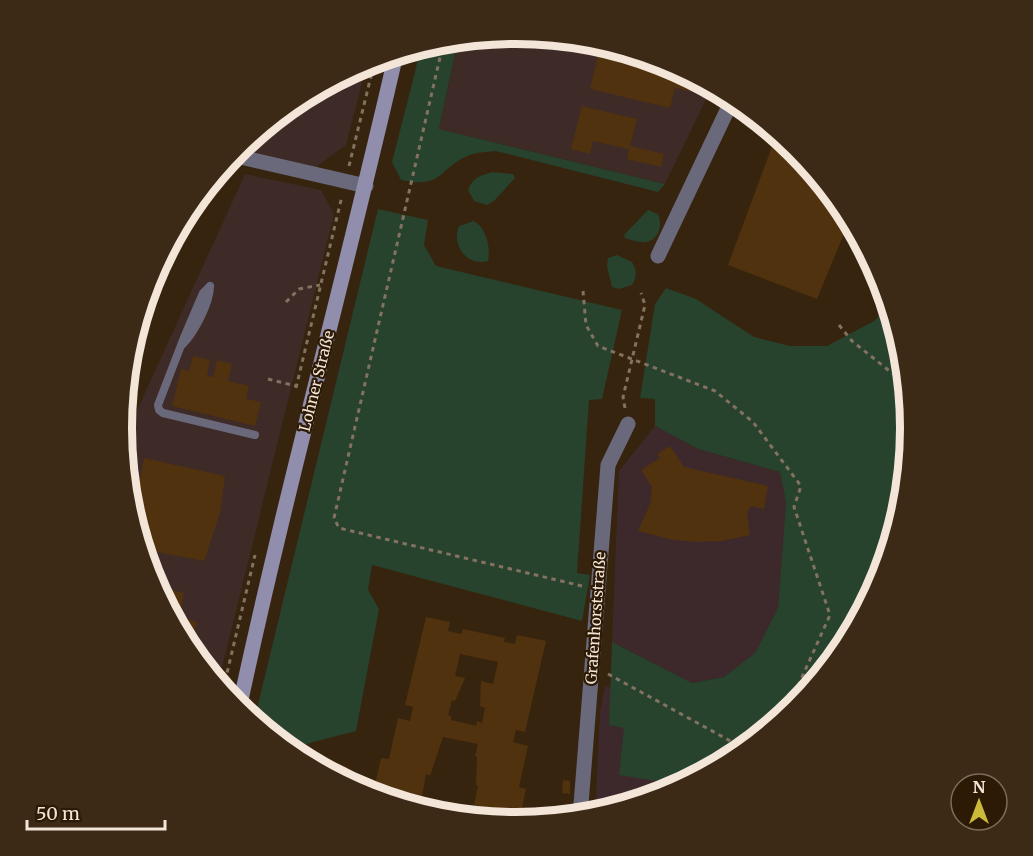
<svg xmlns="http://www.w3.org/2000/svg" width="1033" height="856" viewBox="0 0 1033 856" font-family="Merriweather,serif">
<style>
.commercial{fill:#3e2a27}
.education{fill:#3d292b}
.green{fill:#27422d}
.building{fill:#50320e;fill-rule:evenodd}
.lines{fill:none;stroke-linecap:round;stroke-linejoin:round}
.path{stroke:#837260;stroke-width:3;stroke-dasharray:4.5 4.5;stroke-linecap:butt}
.service{stroke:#6a697c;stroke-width:8}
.minor{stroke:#6a697c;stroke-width:15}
.secondary{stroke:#908eac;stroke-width:15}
.labels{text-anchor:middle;stroke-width:4.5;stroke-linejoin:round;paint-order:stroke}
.street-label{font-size:15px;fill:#f3e6d9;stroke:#2c1a05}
.rim{fill:none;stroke:#f3e6d9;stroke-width:8}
</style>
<rect width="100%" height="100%" fill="#37240e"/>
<path class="commercial" d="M 517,33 L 594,41 L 668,63 L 712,87 L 665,184 L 439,129 L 458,39 Z
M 367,63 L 346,145 L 316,167 L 238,148 L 297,99 Z
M 245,174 L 321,190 L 334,214 L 218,684 L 188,647 L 151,579 L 129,505 L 123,441 Z"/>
<path class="education" d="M 655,426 L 698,449 L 780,472 L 786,502 L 778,608 L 755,653 L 724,677 L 692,683 L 612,642 L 619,471 Z
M 605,685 L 739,754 L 667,793 L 595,815 L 600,712 Z"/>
<path class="green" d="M 458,39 L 439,129 L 665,184 L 658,192 L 496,151 C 488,152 480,152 473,154 C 439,165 445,190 401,180 L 392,162 L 416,68 L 420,47 L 440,41 Z
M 492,172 L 513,174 L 515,178 L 494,201 L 487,205 L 474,201 L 468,190 C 472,178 480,176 492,172 Z
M 378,209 L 428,220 L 424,245 L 436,266 L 622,310 L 602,399 L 589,400 L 577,573 L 590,575 L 582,621 L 372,565 L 368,590 L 379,609 L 356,731 L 306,744 L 301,758 L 254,721 Z
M 648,210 L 658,214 C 663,225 659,240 646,242 C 639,243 632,240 625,238 L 624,235 Z
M 474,221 C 486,228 491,247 488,261 C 467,267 451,245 459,226 Z
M 617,255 L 632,262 C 637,270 637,276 632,285 L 619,289 L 612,287 L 607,266 L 608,258 Z
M 666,288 L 696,299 L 754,337 L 790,346 L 827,346 L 876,320 L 888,300 L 904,351 L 911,428 L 904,505 L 881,579 L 845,648 L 796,708 L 736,757 L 683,785 L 619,775 L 624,728 L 609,725 L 612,642 L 692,683 L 724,677 L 755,653 L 778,608 L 786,502 L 780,472 L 698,449 L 655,426 L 655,399 L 640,398 L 655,304 Z"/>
<path class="building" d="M 601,43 L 668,63 L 695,78 L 692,92 L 675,88 L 670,108 L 590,89 Z
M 582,106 L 637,119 L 630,146 L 664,154 L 661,167 L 627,159 L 629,149 L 593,141 L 590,154 L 571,149 Z
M 777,133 L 796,149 L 845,209 L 850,219 L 817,299 L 728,265 Z
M 193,356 L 210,360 L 207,376 L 213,377 L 217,360 L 232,364 L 228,381 L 249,386 L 246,399 L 261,402 L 255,426 L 172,406 L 181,369 L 189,371 Z
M 670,446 L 684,467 L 768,486 L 764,509 L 751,506 L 747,512 L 750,535 L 722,541 L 696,542 L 669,539 L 638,531 L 650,504 L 652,487 L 641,470 L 660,458 L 657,454 Z
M 144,458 L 225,476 L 220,513 L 204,561 L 142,549 L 133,517 Z
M 155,586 L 184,593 L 180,616 L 197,622 L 191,640 L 187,639 L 186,643 Z
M 426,617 L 450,622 L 448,631 L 461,634 L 463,629 L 505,638 L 504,642 L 515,644 L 517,635 L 546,641 L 525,732 L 516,730 L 513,742 L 528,746 L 519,787 L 526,789 L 520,816 L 474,805 L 478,786 L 476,785 L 477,757 L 475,756 L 478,744 L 443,737 L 430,776 L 426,774 L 422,796 L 375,785 L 381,758 L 389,759 L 398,718 L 410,721 L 413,707 L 405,705 ZM 460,654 L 498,662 L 493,684 L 481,681 L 480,706 L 485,708 L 482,723 L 477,721 L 476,726 L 451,720 L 451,716 L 448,715 L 452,700 L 455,701 L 465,678 L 455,676 Z
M 339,764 L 347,767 L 354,775 L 359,790 L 334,776 Z
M 563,780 L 570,781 L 570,794 L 562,793 Z"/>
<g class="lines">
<path class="path" d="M 444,40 L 334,518 L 339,528 L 582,586
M 349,166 L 375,60
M 583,291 L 586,325 L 598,346 L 715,391 L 753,422 L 801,486 L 794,507 L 830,615 L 784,717
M 286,302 L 299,289 L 320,285
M 839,325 L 852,341 L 907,385 L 908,388
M 268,379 L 296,386
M 296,388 L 342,196
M 625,408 L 623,397 L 645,305 L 641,293
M 608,674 L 745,749
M 223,690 L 255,555"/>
<path class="service" d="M 210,286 L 203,293 L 185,335 L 158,405 L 159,410 L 163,413 L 255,435
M 182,345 C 194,333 210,303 210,286"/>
<path class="minor" d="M 232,155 L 366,186
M 658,256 L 733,98
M 580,817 L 608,465 L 628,424"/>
<path class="secondary" d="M 239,709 C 286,489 346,273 396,54"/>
</g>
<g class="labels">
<g class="street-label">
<text transform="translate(317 381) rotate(-76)" y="5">Lohner Straße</text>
<text transform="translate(596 618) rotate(-86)" y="5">Grafenhorststraße</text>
</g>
</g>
<path d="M0 0H1033V856H0ZM132 428a384 384 0 1 1 768 0a384 384 0 1 1-768 0Z" fill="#3c2a16" fill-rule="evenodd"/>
<path class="rim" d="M132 428a384 384 0 1 1 768 0a384 384 0 1 1-768 0Z"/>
<g transform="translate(979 802)"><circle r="28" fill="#2c1a05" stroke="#7c6c5a" stroke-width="1.5"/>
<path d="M0-4.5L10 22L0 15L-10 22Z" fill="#caba3a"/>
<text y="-9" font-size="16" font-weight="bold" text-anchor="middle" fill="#f3e6d9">N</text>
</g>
<path d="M27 820v9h138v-9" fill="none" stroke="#f3e6d9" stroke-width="3"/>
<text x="36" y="820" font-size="18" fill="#f3e6d9" stroke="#2c1a05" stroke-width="4.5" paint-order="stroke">50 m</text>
</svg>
